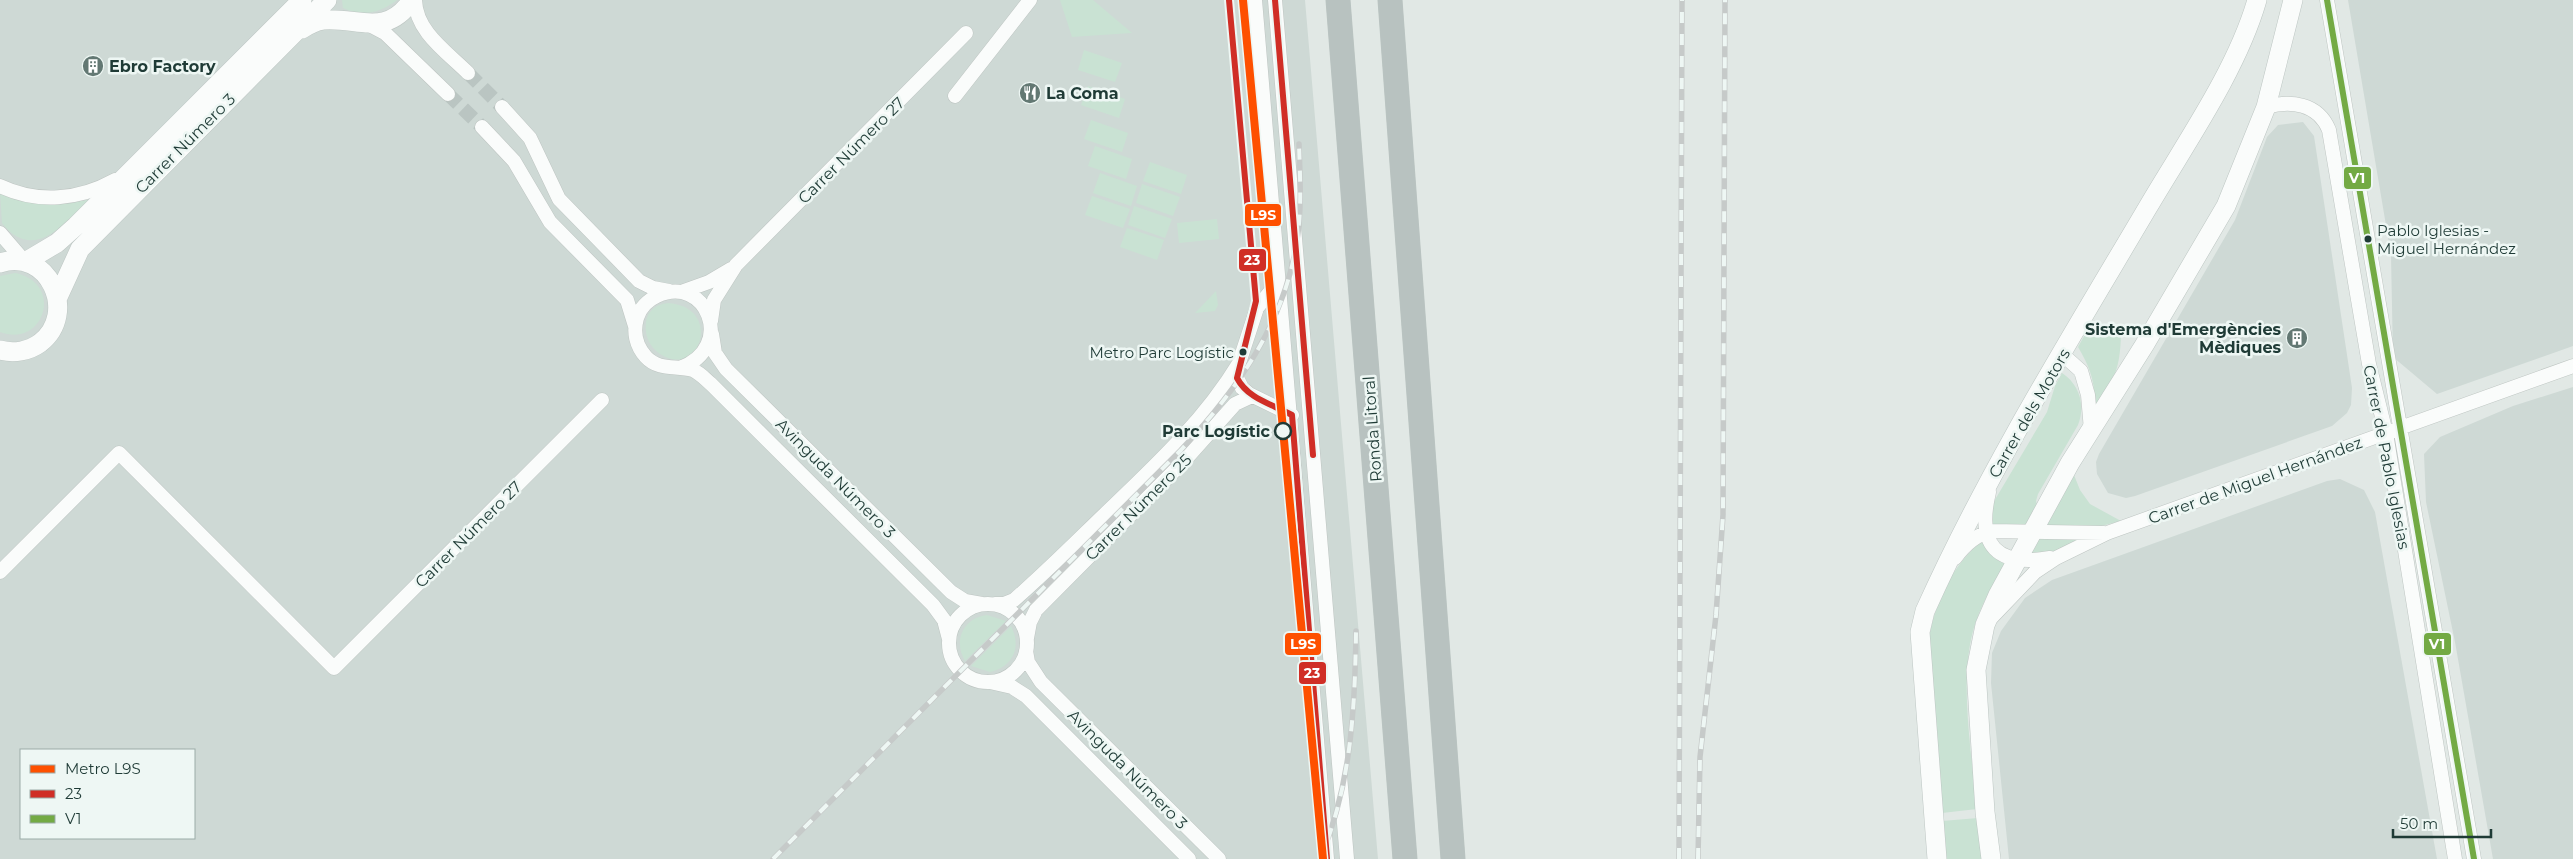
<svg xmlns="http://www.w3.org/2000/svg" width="2573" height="859" viewBox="0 0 2573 859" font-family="Montserrat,sans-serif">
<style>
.built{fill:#ced9d5;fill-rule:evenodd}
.green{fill:#c9e2d3}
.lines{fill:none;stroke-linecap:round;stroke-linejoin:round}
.street-tunnel{stroke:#bac5c2;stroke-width:14;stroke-dasharray:14 7;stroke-linecap:butt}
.street-casing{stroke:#bec5c2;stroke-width:15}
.secondary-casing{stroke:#bdc6c3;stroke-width:20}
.highway-casing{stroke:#bbc5c2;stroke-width:25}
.street{stroke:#fafcfb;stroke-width:14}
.secondary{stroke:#fafcfb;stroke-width:19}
.highway{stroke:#b8c2c0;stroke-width:24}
.rail-casing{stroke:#c6cac9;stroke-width:5.5}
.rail{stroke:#eef7f4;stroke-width:4;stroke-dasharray:11;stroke-linecap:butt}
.bus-1-casing{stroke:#eef7f4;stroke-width:10}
.bus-2-casing{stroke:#eef7f4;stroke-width:10}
.bus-1{stroke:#d02e26;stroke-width:6}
.bus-2{stroke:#73aa44;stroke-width:6}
.metro-1-casing{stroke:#eef7f4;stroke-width:11}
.metro-1{stroke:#fe5000;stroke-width:8}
.bus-dot{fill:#1f3b36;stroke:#eef7f4;stroke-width:2}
.stop-dot{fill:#eef7f4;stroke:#1f3b36;stroke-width:2.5}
.labels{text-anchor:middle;stroke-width:5;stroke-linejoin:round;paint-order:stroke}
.bus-label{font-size:15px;fill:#1f3b36;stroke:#eef7f4;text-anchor:start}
.poi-label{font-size:16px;font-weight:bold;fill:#1f3b36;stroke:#eef7f4;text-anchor:start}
.street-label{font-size:16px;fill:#1f3b36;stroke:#eef7f4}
.stop-label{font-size:16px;font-weight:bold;fill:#1f3b36;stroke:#eef7f4;text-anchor:end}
.line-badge{stroke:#eef7f4;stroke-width:2}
.badge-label{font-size:14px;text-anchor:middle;font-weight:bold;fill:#fff}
</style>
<rect width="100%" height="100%" fill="#e1e8e5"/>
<path class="built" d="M 0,0 L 1305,0 L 1378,859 L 0,859 ZM 21,750 L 194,750 L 194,838 L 21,838 Z
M 2348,0 L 2573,0 L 2573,346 L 2437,394 L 2393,357 L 2391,255 Z
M 2303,122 L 2314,136 L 2352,388 L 2351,405 L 2347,413 L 2332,426 L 2135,496 L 2126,498 L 2108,493 L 2097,474 L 2096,462 L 2099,454 L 2235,220 L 2267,137 L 2278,125 Z
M 2573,387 L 2573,859 L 2493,859 L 2455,642 L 2426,502 L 2424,454 L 2440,437 L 2513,406 Z
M 2340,479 L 2364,490 L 2375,512 L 2437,859 L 2009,859 L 1991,683 L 1992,653 L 2001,631 L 2025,598 L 2052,580 L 2327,481 Z"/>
<path class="green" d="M 342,0 L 397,0 C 380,13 363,17 343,8 Z
M 1060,0 L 1093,0 L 1132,33 L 1072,37 Z
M 1084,50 L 1122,63 L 1115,82 L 1078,70 Z
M 1088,86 L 1125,99 L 1119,118 L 1081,105 Z
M 1091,120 L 1128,133 L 1122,152 L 1084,139 Z
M 1095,146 L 1132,159 L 1126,179 L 1088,166 Z
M 1150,162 L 1187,175 L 1181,194 L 1143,181 Z
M 1100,173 L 1137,186 L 1131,206 L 1093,193 Z
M 1142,184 L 1180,197 L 1173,216 L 1136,203 Z
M 0,193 L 38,204 L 60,204 L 89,200 C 65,224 33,263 2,223 Z
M 1092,196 L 1130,209 L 1123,228 L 1085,215 Z
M 1134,206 L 1172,219 L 1165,238 L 1128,225 Z
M 1217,219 L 1219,239 L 1179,243 L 1177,223 Z
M 1127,228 L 1164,240 L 1157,260 L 1120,247 Z
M 15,273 C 65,283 44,349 0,332 L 0,276 Z
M 1216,291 L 1218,305 L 1215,311 L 1195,313 Z
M 668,303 C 724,307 700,380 660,354 C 653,349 647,341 646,332 C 644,316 651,305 668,303 Z
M 2092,322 L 2121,334 C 2120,369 2115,377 2097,407 L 2094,407 C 2096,383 2090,367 2078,347 Z
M 2062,373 C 2079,384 2086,405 2078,425 L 2038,494 L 2036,501 L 2038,509 L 2026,527 L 1990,527 L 1993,503 L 2047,412 L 2055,386 Z
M 2074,475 L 2080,490 L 2090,504 L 2121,521 L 2093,528 L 2045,527 Z
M 2037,537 L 2086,540 L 2041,556 L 2027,558 Z
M 1984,540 L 2006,562 C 1993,584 1980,606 1973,631 C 1959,683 1972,755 1977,809 L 1942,813 L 1929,639 C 1934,604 1954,561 1984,540 Z
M 987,615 L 1006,621 L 965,661 C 953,641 963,618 987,615 Z
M 1011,626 C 1022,647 1013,667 990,672 L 971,666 Z
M 1978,818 L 1982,859 L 1945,859 L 1942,821 Z"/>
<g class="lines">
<path class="street-tunnel" d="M 468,73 L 502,107
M 448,94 L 482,127"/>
<g class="street-casing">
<path id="street" d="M 415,0 C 416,32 447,52 468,73
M 1255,0 L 1327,859
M 1275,0 L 1347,859
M 2327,0 L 2474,859
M 368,24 L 385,33 L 448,94
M 955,96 L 1030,0
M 502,107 L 530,138 L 559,199 L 639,281 L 653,288 L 669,291
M 2266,107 C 2290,100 2318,103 2329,130 L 2369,364 L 2386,433 L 2455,859
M 482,127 L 514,161 L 550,222 L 627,300 L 635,326
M 0,186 C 38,204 79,200 115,180
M 0,233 L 25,262
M 1278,275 L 1273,288 L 1257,308 L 1239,363 L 1237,378 L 1242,388 L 1249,394 L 1292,415
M 681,292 L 709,282 L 731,269
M 711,321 L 714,300 L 736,265 L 966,33
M 712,334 L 715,353 L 726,369 L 951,592 L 965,601 L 982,604
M 2062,354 L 2081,371 L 2088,395 L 2091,430
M 680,368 C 737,347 706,273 657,296 C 648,300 640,308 637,318 C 633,332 636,346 646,357 C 659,371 676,365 693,370 C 700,373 705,379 711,384 L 933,605 L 944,620 L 949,639
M 1989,492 C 1976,546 1997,567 2050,558
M 1955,558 C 1964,546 1977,534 1992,531 L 2104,533
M 0,572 L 119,453 L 334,668 L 602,400
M 995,604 L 1004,604 L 1014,600 C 1045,573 1075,543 1105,514 C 1153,468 1204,421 1239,363
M949 643a39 39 0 1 1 78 0a39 39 0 1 1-78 0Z
M 1992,617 L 2035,572 L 2056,558 L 2107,533 L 2573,366
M 1027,638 L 1030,622 L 1036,610 L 1184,461 L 1235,404 L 1252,396
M 1026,651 L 1028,662 L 1041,682 L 1219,859
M 990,682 L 1012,687 L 1026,696 L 1189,859"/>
</g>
<g class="secondary-casing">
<path id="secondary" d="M 302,29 C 308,25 316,21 323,20 C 359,17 386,38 412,0
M 25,262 L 57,243 L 76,226 L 302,0
M 0,263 C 48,247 79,313 40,343 C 29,351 14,354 0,350
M 58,297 L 80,249 L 327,0
M 1937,859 L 1920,632 L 1925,611 C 1988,471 2070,339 2148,207 C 2185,144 2237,70 2257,0
M 1991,859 L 1985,812 L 1976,670 L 1985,625 L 1998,595 L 2070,463 L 2145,344 L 2226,206 L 2266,107 L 2293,0"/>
</g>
<g class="highway-casing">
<path id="highway" d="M 1338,0 L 1405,859
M 1390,0 L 1453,859"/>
</g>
<use href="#street" class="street"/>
<use href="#secondary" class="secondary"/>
<use href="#highway" class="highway"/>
<g class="rail-casing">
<path id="rail" d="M 773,859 L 1181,450 C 1237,390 1285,323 1297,240 C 1302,208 1300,176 1299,144
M 1320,859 C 1351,786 1355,710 1356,631
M 1679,859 L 1682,0
M 1698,859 L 1700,757 L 1716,615 L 1723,515 L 1725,0"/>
</g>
<use href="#rail" class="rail"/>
<g class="bus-1-casing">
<path id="bus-1" d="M 1229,0 L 1256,301 L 1237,378 C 1248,399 1272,404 1292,415 L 1327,859
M 1275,0 L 1313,455"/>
</g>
<g class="bus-2-casing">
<path id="bus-2" d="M 2327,0 L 2474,859"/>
</g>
<use href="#bus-1" class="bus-1"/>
<use href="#bus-2" class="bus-2"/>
<g class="metro-1-casing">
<path id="metro-1" d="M 1243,0 L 1323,859"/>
</g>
<use href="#metro-1" class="metro-1"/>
</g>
<defs>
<g id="building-disc" transform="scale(1.125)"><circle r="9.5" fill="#637873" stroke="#eef7f4"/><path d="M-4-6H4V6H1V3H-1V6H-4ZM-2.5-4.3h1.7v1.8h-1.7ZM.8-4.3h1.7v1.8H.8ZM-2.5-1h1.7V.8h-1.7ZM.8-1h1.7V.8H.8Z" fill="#fff"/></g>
<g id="restaurant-disc" transform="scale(1.125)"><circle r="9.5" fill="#637873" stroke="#eef7f4"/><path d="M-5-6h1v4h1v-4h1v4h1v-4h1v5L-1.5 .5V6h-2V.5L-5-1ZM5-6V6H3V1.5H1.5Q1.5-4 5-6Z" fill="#fff"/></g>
</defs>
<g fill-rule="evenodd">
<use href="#building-disc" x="93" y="66"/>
<use href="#restaurant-disc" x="1030" y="93"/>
<use href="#building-disc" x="2297" y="338"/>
</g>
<g class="bus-dot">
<circle cx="2368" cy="239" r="4.5"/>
<circle cx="1243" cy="352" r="4.5"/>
</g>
<circle class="stop-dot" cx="1283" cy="431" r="8"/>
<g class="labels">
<g class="bus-label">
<text x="2377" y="236">Pablo Iglesias -<tspan x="2377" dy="18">Miguel Hernández</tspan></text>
<text x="1234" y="358" text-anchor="end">Metro Parc Logístic</text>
</g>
<g class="poi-label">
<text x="109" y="72">Ebro Factory</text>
<text x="1046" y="99">La Coma</text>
<text x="2281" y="335" text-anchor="end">Sistema d'Emergències<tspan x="2281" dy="18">Mèdiques</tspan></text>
</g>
<g class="street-label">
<text transform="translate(185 143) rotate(-45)" y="6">Carrer Número 3</text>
<text transform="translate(851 150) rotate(-45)" y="6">Carrer Número 27</text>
<text transform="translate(2029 413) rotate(-60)" y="6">Carrer dels Motors</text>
<text transform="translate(1372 429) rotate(-94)" y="6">Ronda Litoral</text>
<text transform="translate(2387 457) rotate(79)" y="6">Carrer de Pablo Iglesias</text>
<text transform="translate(836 478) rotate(45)" y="6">Avinguda Número 3</text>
<text transform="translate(2255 480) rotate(-20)" y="6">Carrer de Miguel Hernández</text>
<text transform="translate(1138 507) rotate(-45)" y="6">Carrer Número 25</text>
<text transform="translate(468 534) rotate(-45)" y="6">Carrer Número 27</text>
<text transform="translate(1128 769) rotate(45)" y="6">Avinguda Número 3</text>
</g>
<g class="stop-label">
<text x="1270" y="437">Parc Logístic</text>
</g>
</g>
<g class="line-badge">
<rect x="2343" y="166" width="29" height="24" rx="5" fill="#73aa44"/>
<rect x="1244" y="203" width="38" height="24" rx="5" fill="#fe5000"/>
<rect x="1238" y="248" width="29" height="24" rx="5" fill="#d02e26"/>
<rect x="1284" y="632" width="38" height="24" rx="5" fill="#fe5000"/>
<rect x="2423" y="632" width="29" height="24" rx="5" fill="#73aa44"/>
<rect x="1298" y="661" width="29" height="24" rx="5" fill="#d02e26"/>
</g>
<g class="badge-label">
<text x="2357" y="183">V1</text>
<text x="1263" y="220">L9S</text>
<text x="1252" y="265">23</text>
<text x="1303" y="649">L9S</text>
<text x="2437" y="649">V1</text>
<text x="1312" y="678">23</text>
</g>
<rect x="20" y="749" width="175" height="90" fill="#eef7f4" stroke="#9baca8"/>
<rect x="30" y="765" width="25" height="8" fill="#fe5000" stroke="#9baca8"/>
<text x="65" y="774" font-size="15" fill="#1f3b36">Metro L9S</text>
<rect x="30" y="790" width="25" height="8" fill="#d02e26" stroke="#9baca8"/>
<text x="65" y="799" font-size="15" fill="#1f3b36">23</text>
<rect x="30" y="815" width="25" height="8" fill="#73aa44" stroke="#9baca8"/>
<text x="65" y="824" font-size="15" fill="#1f3b36">V1</text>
<path d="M2393 829v8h98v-8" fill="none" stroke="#1f3b36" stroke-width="2.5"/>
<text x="2400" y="829" font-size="15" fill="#1f3b36" stroke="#eef7f4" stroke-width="4" paint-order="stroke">50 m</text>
</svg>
